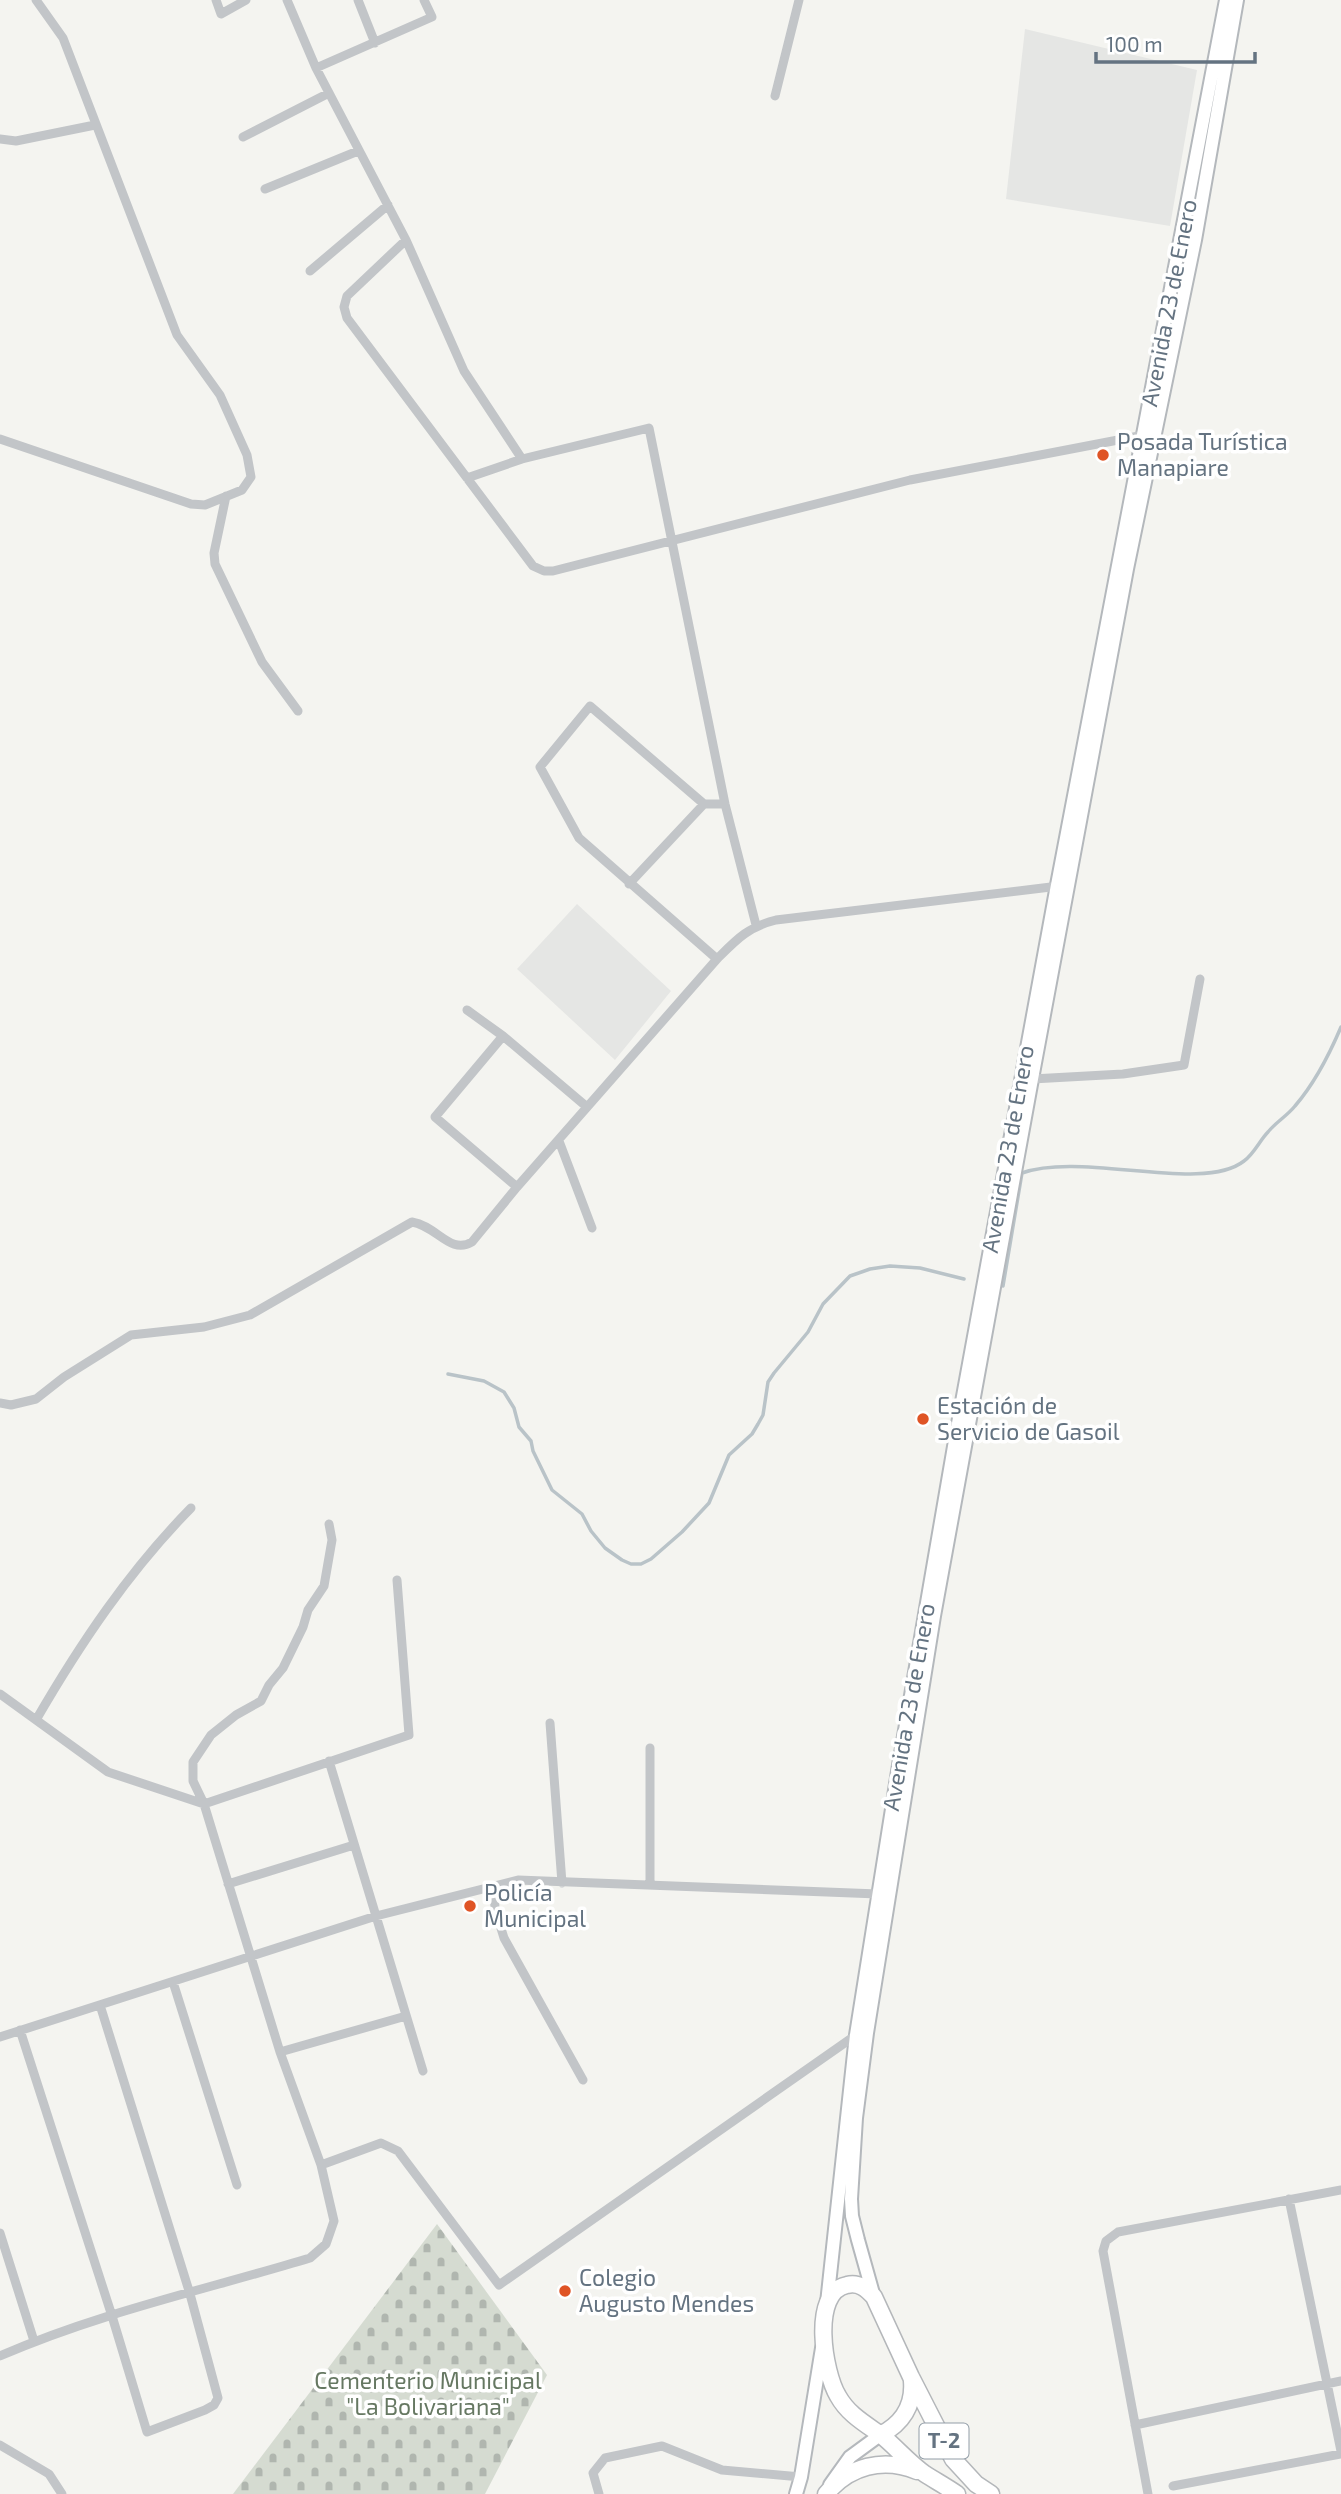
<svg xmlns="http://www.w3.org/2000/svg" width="1341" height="2494" viewBox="0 0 1341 2494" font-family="'Exo 2',sans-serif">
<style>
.built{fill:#e5e6e4}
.cemetery{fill:url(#cemetery-stones)}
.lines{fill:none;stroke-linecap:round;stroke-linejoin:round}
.stream{stroke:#b9c3c8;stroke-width:3.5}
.secondary-casing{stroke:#b4b8bc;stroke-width:16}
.trunk-casing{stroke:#b4b7ba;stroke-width:19}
.minor{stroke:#c2c5c8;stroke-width:9}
.secondary{stroke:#fff;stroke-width:12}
.trunk{stroke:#fff;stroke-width:16}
.poi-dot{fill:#df5425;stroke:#fff;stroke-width:2.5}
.labels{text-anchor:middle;stroke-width:7;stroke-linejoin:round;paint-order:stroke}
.shield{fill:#fff;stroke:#929da7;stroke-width:2}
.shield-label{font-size:21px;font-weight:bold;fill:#647381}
.street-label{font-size:23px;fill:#647381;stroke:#fff}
.poi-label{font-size:23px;fill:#647381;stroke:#fff;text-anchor:start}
.park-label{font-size:23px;fill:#667862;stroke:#fff}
</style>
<defs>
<pattern id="cemetery-stones" width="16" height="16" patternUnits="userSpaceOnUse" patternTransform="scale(1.75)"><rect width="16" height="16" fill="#d5dbd1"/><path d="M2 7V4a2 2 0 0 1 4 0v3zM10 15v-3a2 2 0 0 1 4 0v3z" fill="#b0b6af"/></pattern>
</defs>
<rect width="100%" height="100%" fill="#f4f4f0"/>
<path class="built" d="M 1025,29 L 1197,70 L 1170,226 L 1006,199 Z
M 577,904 L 671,991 L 615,1060 L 517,969 Z"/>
<path class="cemetery" d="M 437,2224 L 547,2375 L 485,2494 L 233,2494 Z"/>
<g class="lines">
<path class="stream" d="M 1001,1285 L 1003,1286 L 1022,1173 C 1082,1151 1202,1194 1244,1161 C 1254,1154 1260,1140 1268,1132 C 1276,1122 1287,1116 1295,1106 C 1314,1084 1330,1053 1341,1027
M 448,1374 L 484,1381 L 504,1392 L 514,1408 L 519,1427 L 531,1441 L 533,1451 L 552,1490 L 582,1514 L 591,1531 L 605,1548 L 622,1560 L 631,1564 L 641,1564 L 651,1559 L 682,1532 L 709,1503 L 729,1455 L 752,1434 L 758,1424 L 763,1415 L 768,1382 L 774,1373 L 808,1332 L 823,1304 L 850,1276 L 870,1269 L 890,1266 L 920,1268 L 964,1279"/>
<g class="secondary-casing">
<path id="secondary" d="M 874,2297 L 858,2240 L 852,2216 L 851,2199 L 856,2118 L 867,2033 L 934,1616 L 1032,1079 L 1127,569 L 1195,240 L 1237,0
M 827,2303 L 856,2035 L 899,1765 L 957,1429 L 1057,885 L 1226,0
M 830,2485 L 850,2457 L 880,2435
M 796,2494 L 801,2477 L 822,2348"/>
</g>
<g class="trunk-casing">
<path id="trunk" d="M 880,2435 C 902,2424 914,2405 912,2381
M 826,2494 C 849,2466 883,2457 917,2471
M 957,2494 C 947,2487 936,2481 925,2474 C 909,2463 896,2447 881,2435 C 864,2423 848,2414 838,2396 C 824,2373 810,2292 847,2285 C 859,2282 867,2289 874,2297 L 911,2377 L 953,2459 L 976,2484 L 991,2494"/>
</g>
<path class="minor" d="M 216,0 L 221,14 L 246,0
M 287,0 L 316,68 L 406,240 L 464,371 L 522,459
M 358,0 L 375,43
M 316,68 L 432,17 L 424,0
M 775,96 L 799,0
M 243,137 L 329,93
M 0,139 L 16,141 L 95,125
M 265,189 L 358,151
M 406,240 L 347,296 L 344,307 L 347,318 L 533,566 L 544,571 L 553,571 L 910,480 L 1144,435
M 310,271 L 388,205
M 0,439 L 191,504 L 205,505 L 242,490 L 251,477 L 247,455 L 220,395 L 177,335 L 63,38 L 36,0
M 467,478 L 522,459 L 649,428 L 725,804 L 756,925
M 226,496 L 214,553 L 215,564 L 262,662 L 298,711
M 629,884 L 704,804
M 717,959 L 579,838 L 540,767 L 590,706 L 704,804 L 725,804
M 467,1010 L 503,1036 L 587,1107
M 503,1036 L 435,1117 L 517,1187
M 1032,1079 L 1123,1074 L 1184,1065 L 1200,979
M 559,1141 L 592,1228
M 0,1403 L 11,1405 L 36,1399 L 64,1377 L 131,1335 L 204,1327 L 250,1315 L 412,1222 C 437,1226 450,1255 472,1242 L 517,1187 L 717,959 C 737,939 748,927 776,920 L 1059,886
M 0,1694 L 108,1772 L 204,1804 L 193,1781 L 193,1762 L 211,1735 L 236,1715 L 261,1701 L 269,1685 L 283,1668 L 303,1627 L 308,1610 L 324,1586 L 332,1540 L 329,1524
M 36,1720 C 80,1644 129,1571 191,1508
M 550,1723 L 562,1883
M 650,1748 L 650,1885
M 329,1761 L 423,2071
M 228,1884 L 354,1845
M 494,1886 L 495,1909 L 504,1938 L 583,2080
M 173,1982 L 237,2185
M 20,2030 L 112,2316 L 147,2432 L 205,2410 L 214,2405 L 218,2398 L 190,2294 L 100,2005
M 0,2037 L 376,1916 L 518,1880 L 878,1894
M 280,2052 L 406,2016
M 321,2165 L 381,2143 L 398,2151 L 499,2285 L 856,2035
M 1289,2199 L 1341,2451
M 0,2233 L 34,2341
M 0,2356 C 98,2313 208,2289 310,2258 L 326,2244 L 334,2221 L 321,2165 L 280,2052 L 204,1804 L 409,1735 L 397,1580
M 1135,2425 L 1341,2381
M 0,2445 L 49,2474 L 62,2494
M 1173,2486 L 1341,2454
M 599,2494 L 593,2473 L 605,2458 L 662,2446 L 722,2470 L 801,2477
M 1148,2494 L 1103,2251 L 1106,2241 L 1118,2232 L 1341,2190"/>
<use href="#secondary" class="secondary"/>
<use href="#trunk" class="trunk"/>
</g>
<g class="poi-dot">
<circle cx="1103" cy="455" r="7"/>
<circle cx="923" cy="1419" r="7"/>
<circle cx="470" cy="1906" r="7"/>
<circle cx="565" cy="2291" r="7"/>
</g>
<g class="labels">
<rect class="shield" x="919.5" y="2423.5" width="49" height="35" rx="5"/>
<g class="shield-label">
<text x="944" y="2448">T-2</text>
</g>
<g class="street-label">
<text transform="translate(1169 303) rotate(-79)" y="8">Avenida 23 de Enero</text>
<text transform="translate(1008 1149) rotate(-80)" y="8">Avenida 23 de Enero</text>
<text transform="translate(909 1707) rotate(-80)" y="8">Avenida 23 de Enero</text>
</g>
<g class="poi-label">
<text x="1117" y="450">Posada Turística<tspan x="1117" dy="26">Manapiare</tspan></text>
<text x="937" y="1414">Estación de<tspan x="937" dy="26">Servicio de Gasoil</tspan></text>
<text x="484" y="1901">Policía<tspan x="484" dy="26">Municipal</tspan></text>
<text x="579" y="2286">Colegio<tspan x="579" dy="26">Augusto Mendes</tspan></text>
</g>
<g class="park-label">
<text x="428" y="2389">Cementerio Municipal<tspan x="428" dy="26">"La Bolivariana"</tspan></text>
</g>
</g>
<path d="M1096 52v10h159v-10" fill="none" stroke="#647381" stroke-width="3.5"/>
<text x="1106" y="52" font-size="21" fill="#647381" stroke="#ffffff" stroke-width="5" paint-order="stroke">100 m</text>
</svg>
